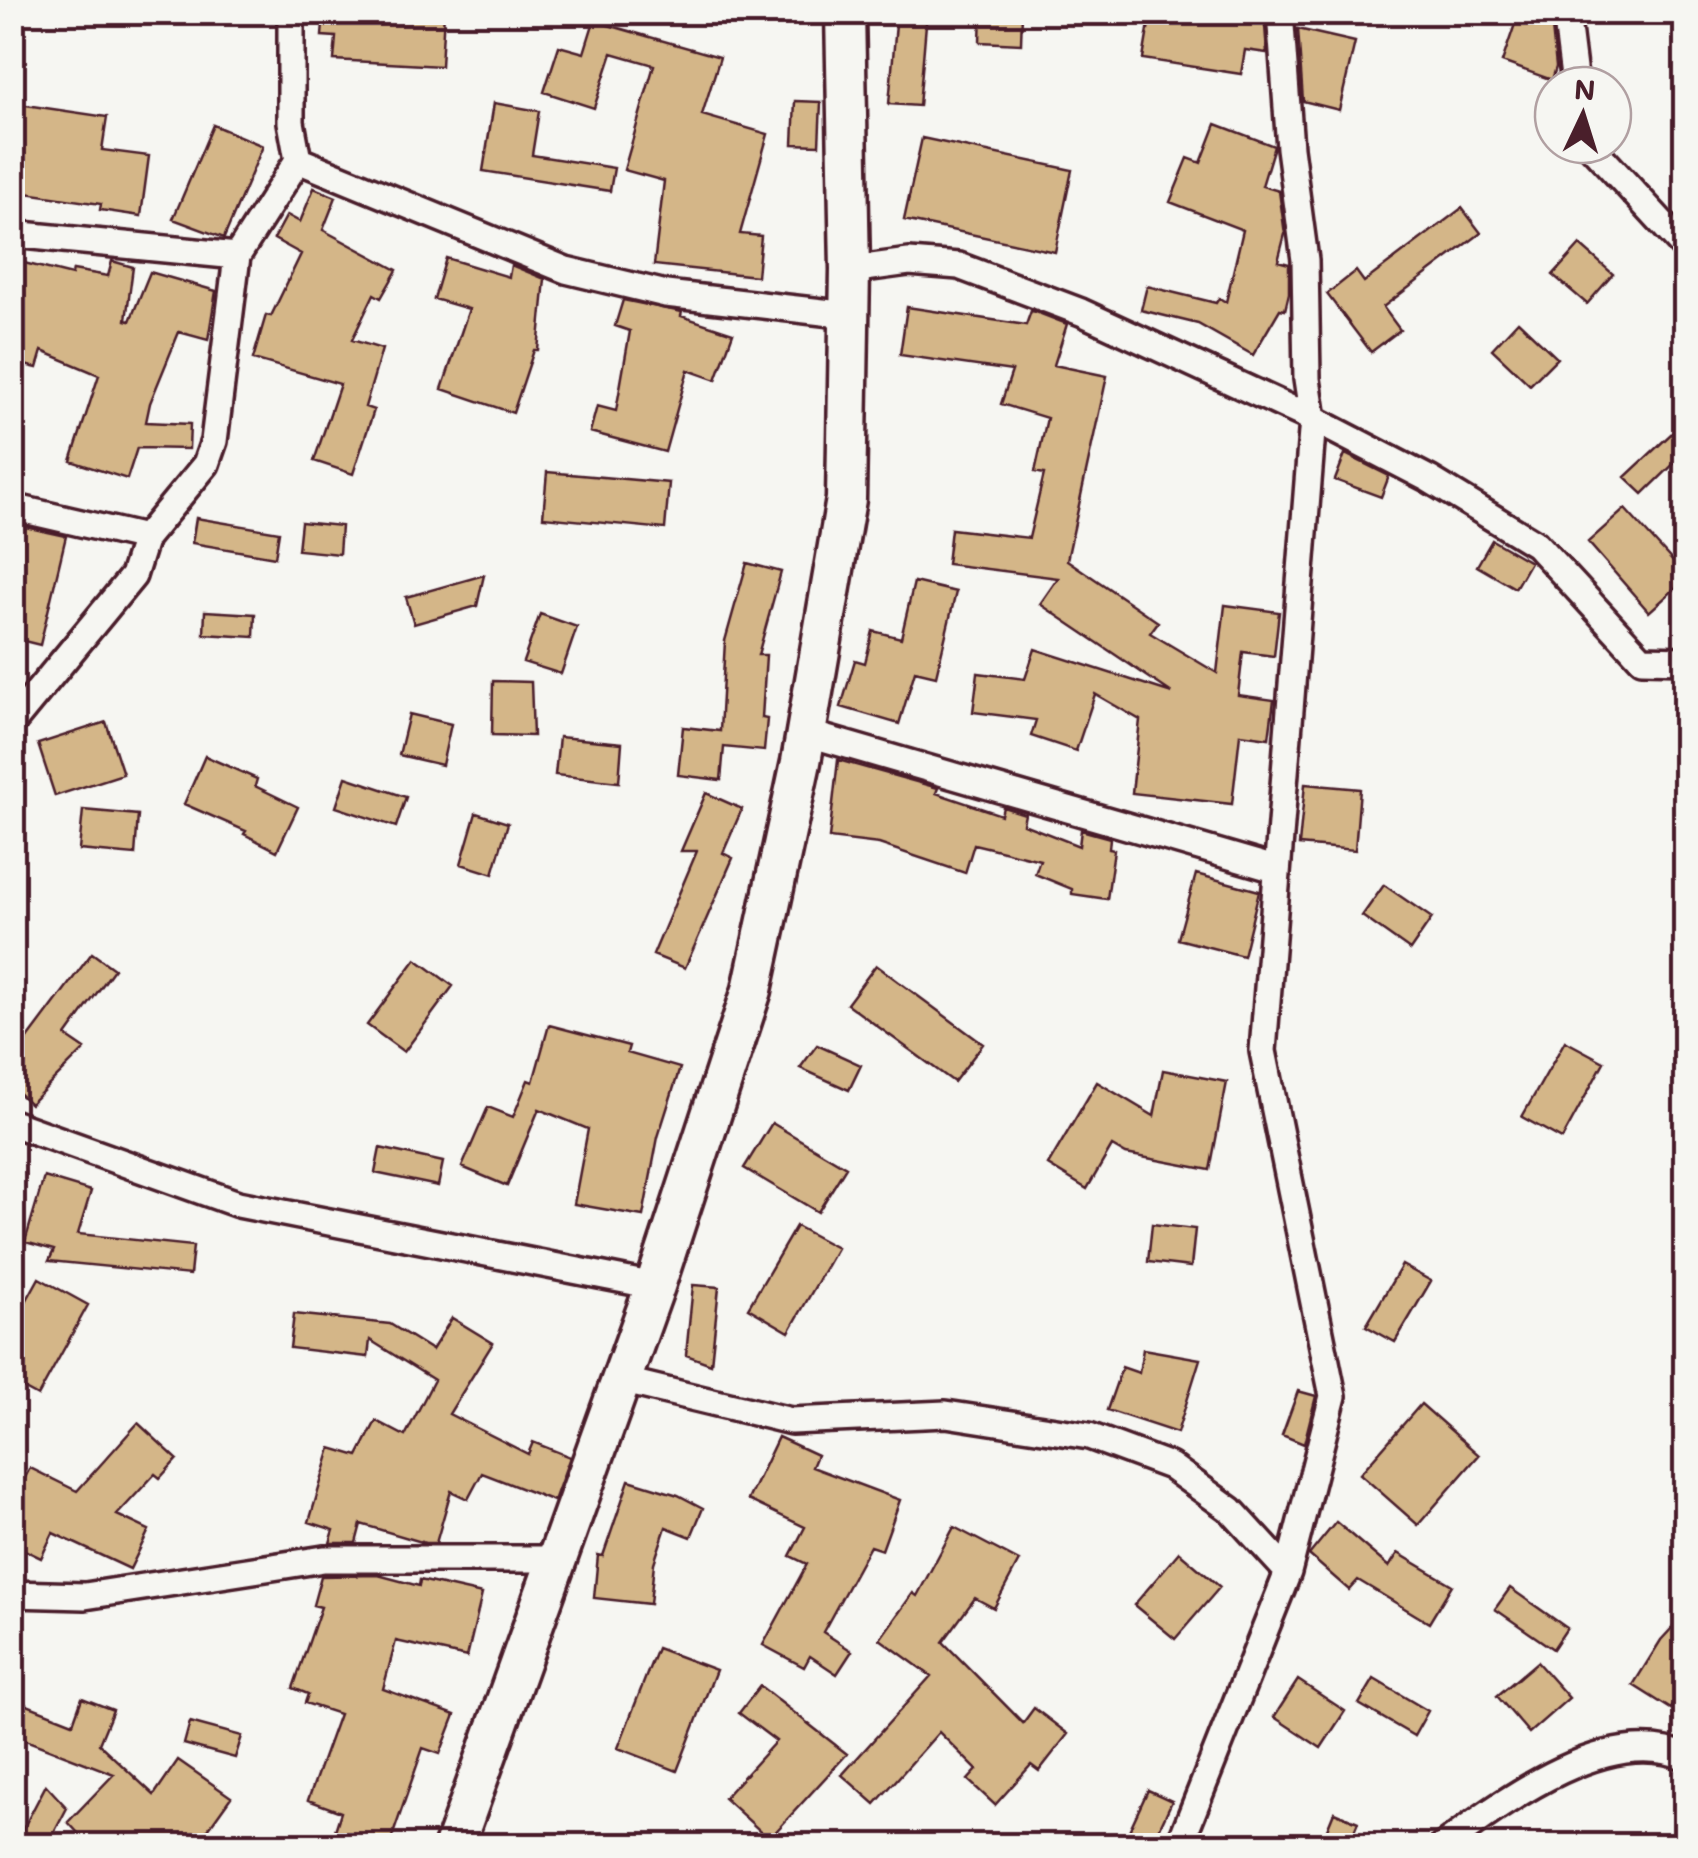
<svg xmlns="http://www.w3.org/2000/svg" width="1698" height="1858" viewBox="0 0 1698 1858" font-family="Mali,sans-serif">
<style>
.building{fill:#d4b688;stroke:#4a1f2b;stroke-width:2.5}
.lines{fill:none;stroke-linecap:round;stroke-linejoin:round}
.street-casing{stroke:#4a1f2b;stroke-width:32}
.secondary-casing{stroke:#4a1f2b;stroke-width:45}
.street{stroke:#f6f6f2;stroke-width:25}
.secondary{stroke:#f6f6f2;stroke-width:38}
</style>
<rect width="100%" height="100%" fill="#f6f6f2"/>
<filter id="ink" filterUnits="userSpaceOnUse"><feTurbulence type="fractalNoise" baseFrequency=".01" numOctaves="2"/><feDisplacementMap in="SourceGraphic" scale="20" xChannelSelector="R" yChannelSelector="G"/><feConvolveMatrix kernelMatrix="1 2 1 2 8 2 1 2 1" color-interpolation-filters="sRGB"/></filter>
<g filter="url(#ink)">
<path class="building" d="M 324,12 L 444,12 L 441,66 L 334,60 L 336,37 L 322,36 Z
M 897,12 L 927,12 L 919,106 L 889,104 Z
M 981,12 L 1022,12 L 1021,44 L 980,42 Z
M 1151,12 L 1264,12 L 1267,53 L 1245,50 L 1241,74 L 1143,59 Z
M 1518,15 L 1552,27 L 1556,67 L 1552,80 L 1502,62 Z
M 594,21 L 720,57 L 702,115 L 768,134 L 740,234 L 761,236 L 757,276 L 654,265 L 664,181 L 624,170 L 654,65 L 612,53 L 594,108 L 544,92 L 559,46 L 584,53 Z
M 1298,29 L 1355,42 L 1339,110 L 1303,101 Z
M 795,101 L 821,102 L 819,145 L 793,144 Z
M 12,103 L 107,117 L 102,150 L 149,156 L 141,216 L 100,210 L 101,204 L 12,191 Z
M 494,103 L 539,111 L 532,155 L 614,168 L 610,191 L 483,171 Z
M 1216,124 L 1274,146 L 1262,186 L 1279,191 L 1285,234 L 1278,261 L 1289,264 L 1289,293 L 1285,310 L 1280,309 L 1253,355 L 1198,324 L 1141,310 L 1147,286 L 1216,303 L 1219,298 L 1226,302 L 1243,230 L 1170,202 L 1188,158 L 1201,163 Z
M 213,125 L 263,146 L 224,238 L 173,219 Z
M 922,138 L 1072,170 L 1055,252 L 904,220 Z
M 314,188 L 336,197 L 323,230 L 397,270 L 381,298 L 374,294 L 352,340 L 382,349 L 365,407 L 374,410 L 353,474 L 314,461 L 340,384 L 253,359 L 266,315 L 271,316 L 301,254 L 274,239 L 287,215 L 300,222 Z
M 1462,208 L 1481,233 L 1383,307 L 1400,330 L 1371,352 L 1327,294 L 1356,271 L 1364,282 Z
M 1580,245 L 1613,274 L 1587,304 L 1553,275 Z
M 446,258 L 509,277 L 511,265 L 545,279 L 538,350 L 534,350 L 513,413 L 442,389 L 469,309 L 434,299 Z
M 12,260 L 72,275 L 73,270 L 108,276 L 112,261 L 133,267 L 126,320 L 130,321 L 150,272 L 216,291 L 208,340 L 179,332 L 150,403 L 146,422 L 190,424 L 189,449 L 137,448 L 127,479 L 71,461 L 99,375 L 42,351 L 37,368 L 12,362 Z
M 623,300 L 682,312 L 681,316 L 733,333 L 716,380 L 688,370 L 665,452 L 590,432 L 597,406 L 616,411 L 630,331 L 615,326 Z
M 907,307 L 1026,325 L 1031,311 L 1036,312 L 1067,324 L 1054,365 L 1107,376 L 1067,560 L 1158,622 L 1150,633 L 1217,673 L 1225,605 L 1279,612 L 1274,656 L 1243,652 L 1238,695 L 1274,700 L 1269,738 L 1240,734 L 1232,804 L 1132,793 L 1140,720 L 1095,694 L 1076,751 L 1031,736 L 1036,720 L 973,712 L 978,673 L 1025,679 L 1035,649 L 1172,693 L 1040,604 L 1058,578 L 947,564 L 951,529 L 1029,538 L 1044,474 L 1035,472 L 1047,418 L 1001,404 L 1012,371 L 900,355 Z
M 1518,321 L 1557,358 L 1530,385 L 1492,349 Z
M 1686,420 L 1686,452 L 1643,494 L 1625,477 Z
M 1345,454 L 1389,476 L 1381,497 L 1335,480 Z
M 547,472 L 669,483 L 665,529 L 543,517 Z
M 1625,509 L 1686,576 L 1686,579 L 1649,612 L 1588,542 Z
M 196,518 L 279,532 L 275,557 L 192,543 Z
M 301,522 L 341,526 L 339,554 L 298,550 Z
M 25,527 L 66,536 L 40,645 L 12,638 L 12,580 Z
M 1492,540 L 1530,562 L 1515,588 L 1477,566 Z
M 747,563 L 781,572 L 758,655 L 766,655 L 762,718 L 767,719 L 764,751 L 724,747 L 721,780 L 678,775 L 683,727 L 720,731 L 725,641 Z
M 484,575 L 477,606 L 414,624 L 406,597 Z
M 914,582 L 956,592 L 936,676 L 915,671 L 899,724 L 841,707 L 855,660 L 865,663 L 873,631 L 901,638 Z
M 205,611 L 255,614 L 254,637 L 204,634 Z
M 540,614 L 577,627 L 561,674 L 523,662 Z
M 493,681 L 531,682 L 533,736 L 492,735 Z
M 409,714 L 451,724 L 442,765 L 399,755 Z
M 106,722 L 123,774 L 55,796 L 38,744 Z
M 559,737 L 622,743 L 619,782 L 555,775 Z
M 205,756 L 257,779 L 255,786 L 298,807 L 277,851 L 244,834 L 246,831 L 184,804 Z
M 838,760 L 938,788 L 936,793 L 1001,815 L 1003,807 L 1025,814 L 1023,824 L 1079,846 L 1081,830 L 1110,838 L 1109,849 L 1114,850 L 1107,899 L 1072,894 L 1072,889 L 1035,874 L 1040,860 L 974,844 L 965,873 L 879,844 L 829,838 Z
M 346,777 L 406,797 L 396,827 L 336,807 Z
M 1305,784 L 1360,789 L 1355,850 L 1299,845 Z
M 706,793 L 742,809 L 723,853 L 733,858 L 685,968 L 653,955 L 697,851 L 681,851 Z
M 83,810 L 138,815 L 135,855 L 79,850 Z
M 476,813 L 508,823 L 493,874 L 461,864 Z
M 1196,874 L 1259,891 L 1243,956 L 1178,939 Z
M 1384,885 L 1432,918 L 1410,950 L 1362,916 Z
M 92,953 L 114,969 L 66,1036 L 85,1049 L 30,1104 L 12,1087 L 12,1060 Z
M 416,959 L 453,986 L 404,1052 L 367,1025 Z
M 876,965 L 983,1044 L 954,1082 L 847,1004 Z
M 549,1025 L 629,1046 L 627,1053 L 680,1068 L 658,1137 L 643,1216 L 574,1204 L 588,1129 L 539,1109 L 507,1186 L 462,1167 L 488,1107 L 513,1117 L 528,1080 L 533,1082 Z
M 1565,1041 L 1604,1062 L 1562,1139 L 1522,1117 Z
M 817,1045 L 861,1065 L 849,1090 L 800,1068 Z
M 1163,1070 L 1227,1082 L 1210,1170 L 1126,1154 L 1112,1146 L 1087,1189 L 1048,1165 L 1097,1082 L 1154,1116 Z
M 772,1123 L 846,1167 L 818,1212 L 744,1168 Z
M 380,1148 L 443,1162 L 438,1186 L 375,1173 Z
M 44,1177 L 91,1191 L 78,1234 L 193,1246 L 190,1275 L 49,1261 L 54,1250 L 25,1242 Z
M 1152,1224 L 1195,1229 L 1191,1267 L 1148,1262 Z
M 796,1226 L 837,1248 L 789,1332 L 748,1308 Z
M 1402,1265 L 1431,1281 L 1395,1342 L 1366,1326 Z
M 39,1278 L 88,1305 L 38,1396 L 12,1382 L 12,1327 Z
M 693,1285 L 719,1287 L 711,1364 L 686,1355 Z
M 294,1314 L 390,1324 L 432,1350 L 452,1318 L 493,1343 L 449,1414 L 528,1454 L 533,1442 L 570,1457 L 554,1501 L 482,1473 L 468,1499 L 451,1491 L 436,1543 L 425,1543 L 361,1524 L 356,1543 L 330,1543 L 334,1530 L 309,1522 L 331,1448 L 358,1456 L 376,1421 L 405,1436 L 434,1380 L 370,1340 L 368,1357 L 290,1348 Z
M 1143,1349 L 1200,1359 L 1177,1433 L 1107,1410 L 1122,1367 L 1139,1373 Z
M 1298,1391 L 1316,1396 L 1304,1444 L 1282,1435 Z
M 1421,1404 L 1479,1455 L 1418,1525 L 1360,1474 Z
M 138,1423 L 177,1459 L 160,1478 L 155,1474 L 117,1515 L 149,1530 L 130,1569 L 53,1533 L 41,1558 L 12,1544 L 12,1503 L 30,1468 L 77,1491 Z
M 778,1437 L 817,1455 L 812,1467 L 900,1500 L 882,1550 L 870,1546 L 823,1632 L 852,1651 L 837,1674 L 810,1656 L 804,1667 L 763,1645 L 807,1564 L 790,1556 L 805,1527 L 748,1500 Z
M 629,1480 L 678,1495 L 703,1508 L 691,1537 L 666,1527 L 654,1563 L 650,1604 L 594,1598 L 598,1555 L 603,1556 Z
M 1336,1522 L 1389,1567 L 1398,1553 L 1452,1585 L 1429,1623 L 1358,1580 L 1349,1590 L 1309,1555 Z
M 954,1527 L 1019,1561 L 994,1608 L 975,1598 L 943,1642 L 1023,1723 L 1034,1708 L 1068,1734 L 1039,1771 L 1031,1765 L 995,1805 L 968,1780 L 977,1770 L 939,1732 L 875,1804 L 842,1775 L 931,1676 L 880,1639 L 913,1593 L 917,1596 Z
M 1179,1552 L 1220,1587 L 1175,1639 L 1134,1605 Z
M 378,1575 L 419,1586 L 420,1580 L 482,1594 L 467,1657 L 396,1641 L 383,1689 L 455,1715 L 440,1754 L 423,1748 L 389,1846 L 330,1846 L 341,1812 L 308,1800 L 339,1714 L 305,1703 L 308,1694 L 293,1688 L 321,1607 L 313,1605 L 321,1576 Z
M 1510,1588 L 1567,1628 L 1553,1649 L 1495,1609 Z
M 1686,1613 L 1686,1685 L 1671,1709 L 1633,1685 L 1661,1640 Z
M 657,1648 L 716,1670 L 677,1771 L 618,1748 Z
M 1537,1662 L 1569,1698 L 1529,1733 L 1497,1696 Z
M 1374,1679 L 1428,1711 L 1414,1736 L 1359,1704 Z
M 1298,1680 L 1345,1711 L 1321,1748 L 1274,1717 Z
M 760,1686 L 847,1754 L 769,1839 L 724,1798 L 776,1741 L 739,1713 Z
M 82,1698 L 113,1710 L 99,1744 L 154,1795 L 178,1760 L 231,1797 L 196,1846 L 90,1846 L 68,1822 L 114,1774 L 12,1735 L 12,1699 L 73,1723 Z
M 190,1722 L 242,1736 L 235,1758 L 184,1744 Z
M 46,1785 L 67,1808 L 47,1846 L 14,1846 Z
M 1148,1790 L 1172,1801 L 1151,1846 L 1122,1846 Z
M 1334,1812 L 1358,1822 L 1348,1846 L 1320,1846 Z"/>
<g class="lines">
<g class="street-casing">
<path id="street" d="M 291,12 L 291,122 L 298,160 L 566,270 L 666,294 L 849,315
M 1566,12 L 1575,85
M 1590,145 L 1686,249
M 12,234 L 237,256
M 850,270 L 909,262 L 959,266 L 1081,312 L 1313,419 L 1429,479 L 1536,544 L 1642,659 L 1686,660
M 12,507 L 145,538 L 206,464 L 214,441 L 237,256 L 298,160
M 12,723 L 133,576 L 145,538
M 806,733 L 1275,869
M 12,1123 L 238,1204 L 655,1286
M 621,1380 L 791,1421 L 946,1414 L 1089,1436 L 1170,1466 L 1231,1510 L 1288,1572
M 12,1594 L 85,1596 L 324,1559 L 557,1559
M 1179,1846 L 1288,1572 L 1333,1396 L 1263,1051 L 1313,419 L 1307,379 L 1305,260 L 1290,148 L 1280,12
M 1443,1846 C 1503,1802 1607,1723 1686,1757"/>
</g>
<g class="secondary-casing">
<path id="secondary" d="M 454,1846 L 655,1286 L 752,990 L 801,762 L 846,499 L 850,270 L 845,12"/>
</g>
<use href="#street" class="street"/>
<use href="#secondary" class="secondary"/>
</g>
</g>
<rect width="1698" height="1858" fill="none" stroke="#f6f6f2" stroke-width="50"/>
<rect x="25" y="25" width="1648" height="1808" fill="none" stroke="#4a1f2b" stroke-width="4" filter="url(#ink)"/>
<g transform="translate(1583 115) rotate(4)"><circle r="48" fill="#f6f6f2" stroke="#b1a0a2" stroke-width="2.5"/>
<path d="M0-8L18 38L0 25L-18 38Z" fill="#4a1f2b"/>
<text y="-15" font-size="28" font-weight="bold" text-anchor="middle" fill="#4a1f2b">N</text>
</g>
</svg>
